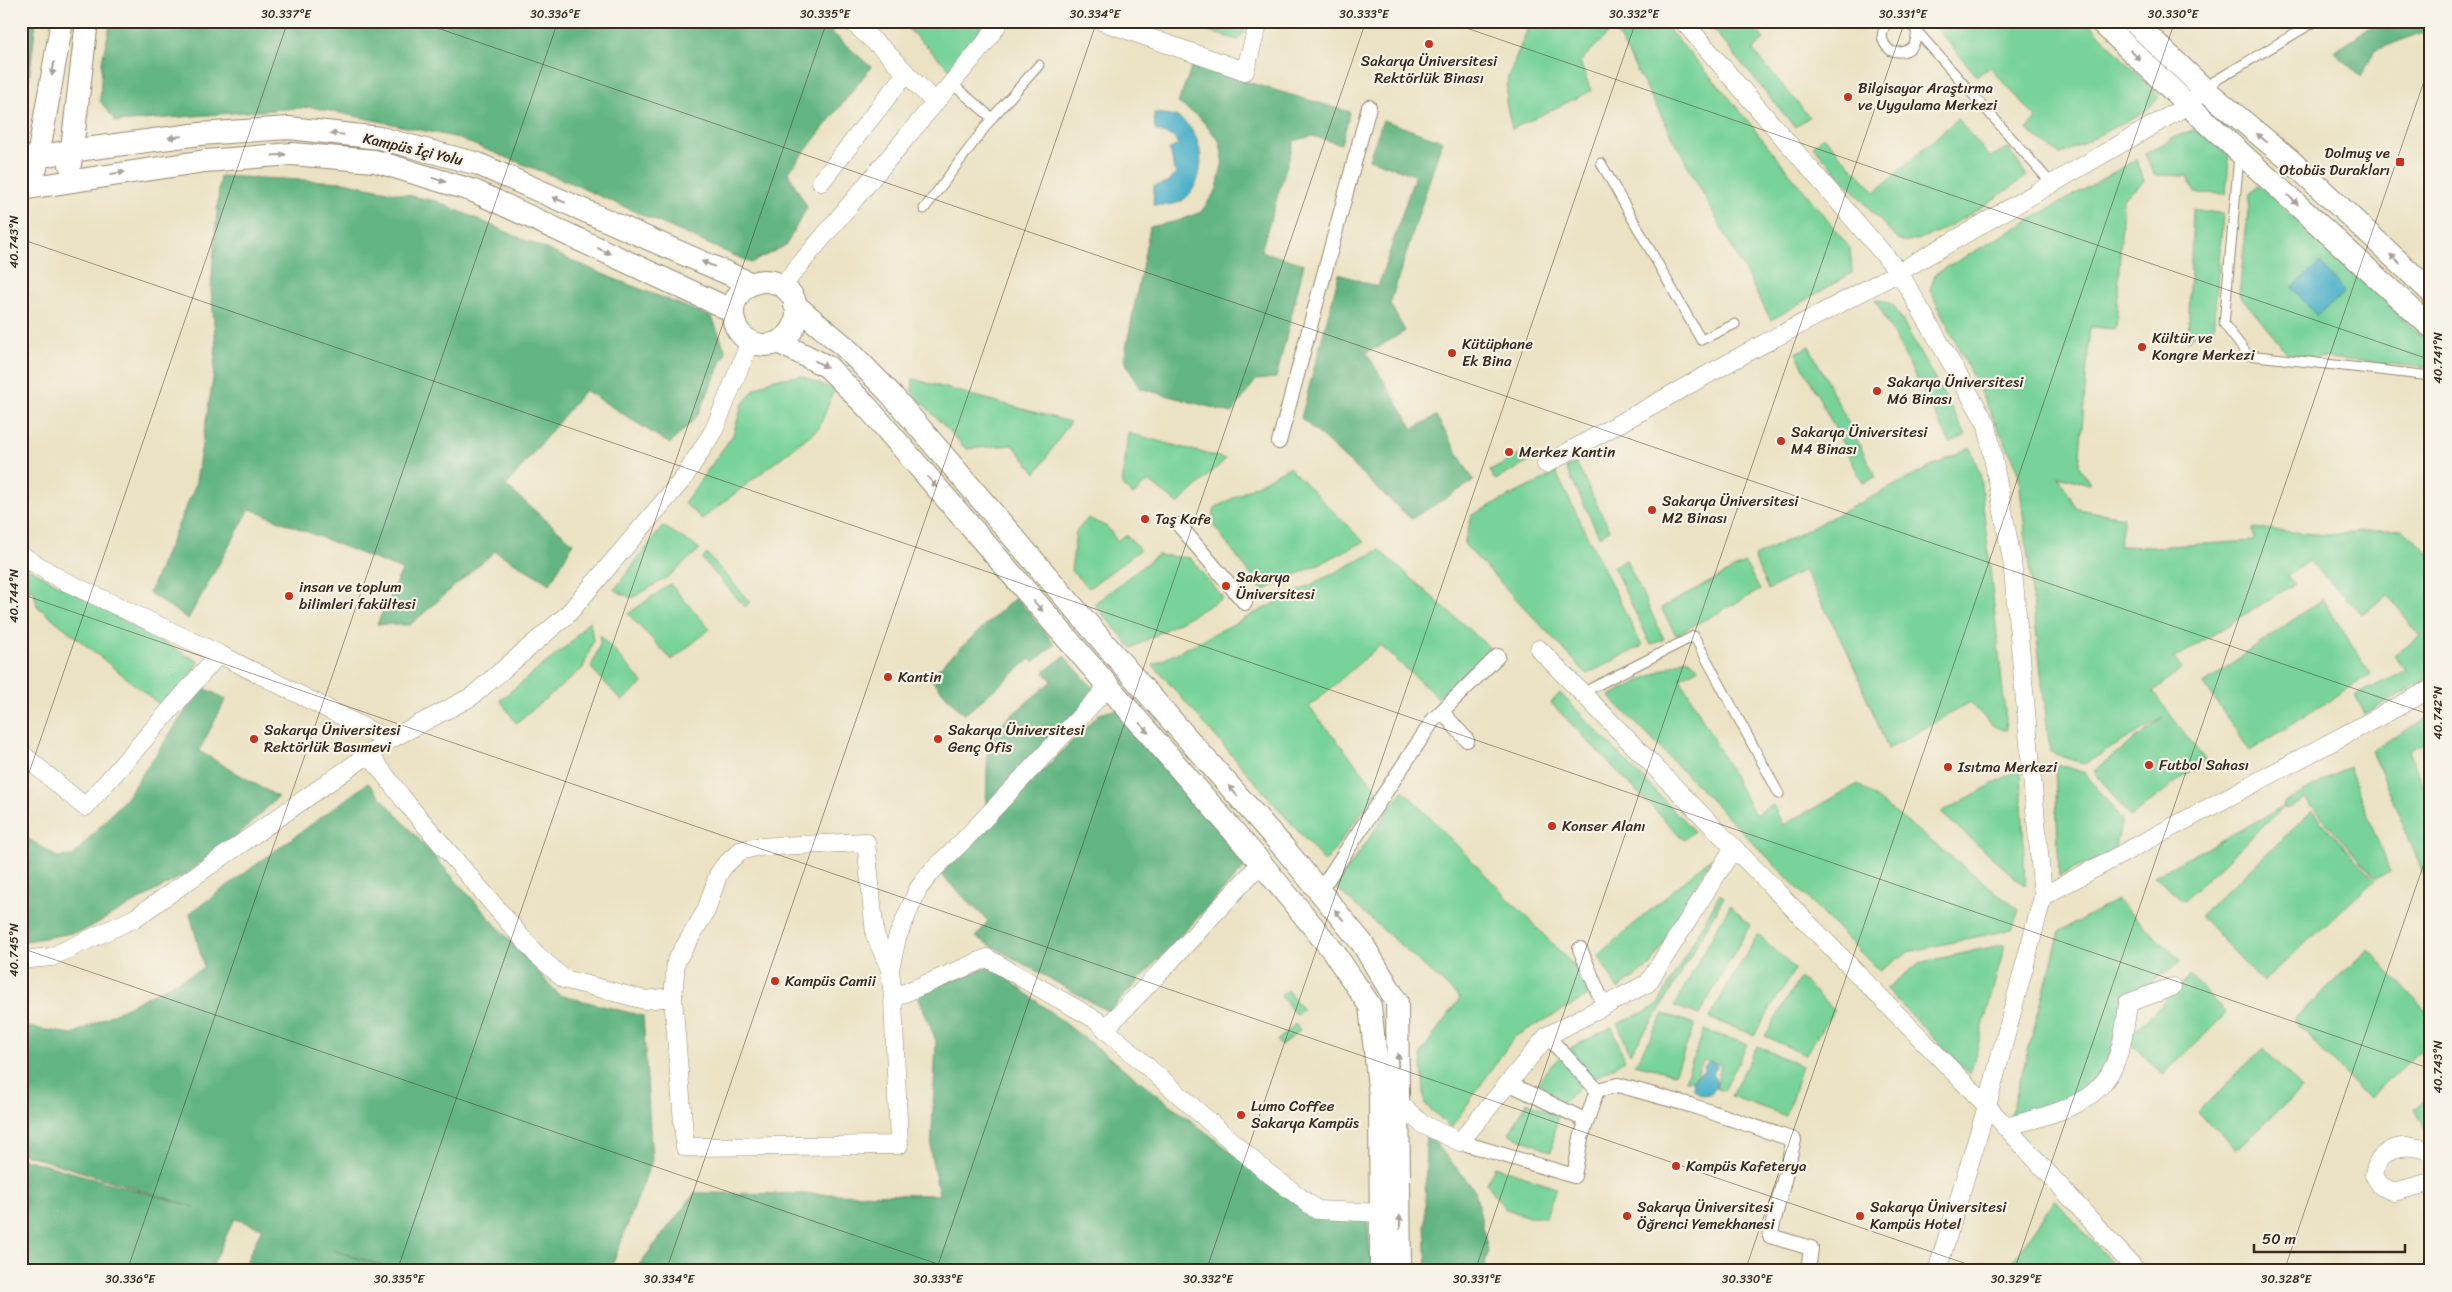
<svg xmlns="http://www.w3.org/2000/svg" width="2452" height="1292" viewBox="0 0 2452 1292" font-family="Sriracha,sans-serif">
<style>
.green{fill:#78d39a;stroke:#5a7e5c}
.forest{fill:#62b582;stroke:#4e7050}
.water{fill:#4ab0c9;stroke:#426d74}
.lines{fill:none;stroke-linecap:round;stroke-linejoin:round}
.service-casing{stroke:#938670;stroke-width:11}
.pedestrian-casing{stroke:#938670;stroke-width:16}
.minor-casing{stroke:#938670;stroke-width:19}
.tertiary-casing{stroke:#938670;stroke-width:24}
.service{stroke:#fff;stroke-width:9}
.pedestrian{stroke:#fff;stroke-width:14}
.minor{stroke:#fff;stroke-width:18}
.tertiary{stroke:#fff;stroke-width:22}
.oneway{fill:#a79f9a}
.ticks{fill:none;stroke:#3b2a1e;stroke-width:1;stroke-opacity:0.45}
.poi-dot{fill:#c8321e;stroke:#f7f3e8;stroke-width:2}
.labels{text-anchor:middle;stroke-width:4.5;stroke-linejoin:round;paint-order:stroke}
.poi-label{font-size:15px;fill:#3b2a1e;stroke:#f7f3e8;text-anchor:start}
.street-label{font-size:15px;fill:#3b2a1e;stroke:#f7f3e8}
.neatline{fill:none;stroke:#3b2a1e;stroke-width:2}
.ticks-label{font-size:12px;text-anchor:middle;fill:#3b2a1e}
</style>
<rect width="100%" height="100%" fill="#f7f3e8"/>
<filter id="ink" filterUnits="userSpaceOnUse"><feTurbulence type="fractalNoise" baseFrequency=".02" numOctaves="2"/><feDisplacementMap in="SourceGraphic" scale="10" xChannelSelector="R" yChannelSelector="G"/><feConvolveMatrix kernelMatrix="1 2 1 2 8 2 1 2 1" color-interpolation-filters="sRGB"/></filter>
<filter id="wash" filterUnits="userSpaceOnUse"><feTurbulence type="fractalNoise" baseFrequency=".0096" numOctaves="4" result="noise"/><feDisplacementMap in="SourceGraphic" scale="20" xChannelSelector="R" yChannelSelector="G"/><feGaussianBlur stdDeviation="1.12" result="paint"/><feColorMatrix in="noise" values="0 0 0 0 0 0 0 0 0 0 0 0 0 0 0 0 0 1.4 0 .05"/><feComposite in="paint" operator="in"/></filter>
<g filter="url(#wash)">
<rect width="100%" height="100%" fill="#ebe2c3"/>
<path class="green" d="M 900,21 L 984,21 L 967,53 L 952,71 Z
M 1175,21 L 1244,21 L 1246,30 L 1238,40 Z
M 1531,21 L 1661,21 L 1727,95 L 1850,248 L 1852,273 L 1771,320 L 1614,28 L 1580,62 L 1591,91 L 1512,129 L 1506,102 L 1508,77 Z
M 1706,21 L 1748,21 L 1764,39 L 1753,50 L 1809,117 L 1795,127 Z
M 1930,21 L 2087,21 L 2159,97 L 2146,111 L 2060,155 L 2027,130 L 2036,118 L 1990,67 L 1977,76 Z
M 1957,119 L 1990,157 L 2008,148 L 2027,176 C 2004,192 1921,253 1897,239 L 1813,146 L 1823,136 L 1875,192 Z
M 2195,129 L 2229,155 L 2226,194 L 2195,193 L 2187,176 L 2154,175 L 2145,154 L 2175,137 Z
M 2137,159 L 2144,181 L 2123,199 L 2116,329 L 2090,327 L 2079,466 L 2090,484 L 2058,476 L 2077,509 L 2124,517 L 2119,546 L 2152,547 L 2254,541 L 2253,528 L 2325,535 L 2402,529 L 2431,555 L 2431,677 L 2365,714 L 2355,695 L 2407,671 L 2394,656 L 2420,636 L 2388,595 L 2362,614 L 2309,561 L 2287,577 L 2294,584 L 2174,659 L 2182,668 L 2153,692 L 2205,760 L 2130,817 L 2094,771 L 2164,717 L 2084,764 L 2050,752 L 2018,469 L 1930,290 L 1935,274 Z
M 2258,184 L 2431,345 L 2431,368 L 2288,354 L 2239,294 L 2250,194 Z
M 2193,209 L 2223,214 L 2213,332 L 2196,332 L 2188,341 Z
M 1875,299 L 1893,304 L 1966,435 L 1950,443 Z
M 1809,346 L 1876,477 L 1863,483 L 1796,353 Z
M 802,376 L 834,390 L 819,428 L 702,519 L 684,503 L 733,435 L 742,405 L 755,389 L 773,379 Z
M 913,379 L 1070,422 L 1036,473 L 1013,445 L 966,449 L 912,392 Z
M 1128,433 L 1226,459 L 1178,504 L 1149,481 L 1133,495 L 1122,485 Z
M 1970,447 L 1980,474 L 2007,730 C 1991,729 1981,713 1970,702 L 1888,749 L 1847,650 L 1804,570 L 1768,590 L 1754,557 Z
M 1530,449 L 1535,459 L 1495,480 L 1490,471 Z
M 1576,463 L 1610,530 L 1599,536 L 1566,468 Z
M 1289,467 L 1364,542 L 1263,591 L 1211,522 L 1215,508 Z
M 1556,473 L 1642,646 L 1587,674 L 1464,544 L 1472,515 Z
M 1088,518 L 1107,527 L 1117,541 L 1126,535 L 1140,550 L 1089,588 L 1071,571 L 1076,532 Z
M 663,526 L 700,549 L 668,577 L 632,598 L 614,590 Z
M 1379,550 L 1490,648 L 1438,698 L 1380,645 L 1309,707 L 1376,788 L 1374,796 L 1325,862 L 1153,665 Z
M 707,554 L 750,602 L 745,607 L 702,559 Z
M 1157,555 L 1190,558 L 1223,598 L 1132,648 L 1094,604 Z
M 1626,560 L 1664,639 L 1651,645 L 1613,566 Z
M 1745,563 L 1760,590 L 1676,635 L 1661,608 Z
M 21,564 L 199,662 L 165,709 L 37,606 L 34,591 L 21,587 Z
M 670,584 L 710,629 L 672,660 L 628,614 Z
M 2322,599 L 2371,674 L 2250,751 L 2204,684 Z
M 590,620 L 593,641 L 583,668 L 516,723 L 500,700 L 568,645 Z
M 600,635 L 643,683 L 622,701 L 591,668 L 600,644 Z
M 1687,658 L 1699,668 L 1680,678 L 1755,815 L 1773,805 L 1783,825 L 1858,784 L 2019,910 L 2012,929 L 1908,952 L 1879,971 L 1609,696 Z
M 1560,693 L 1694,831 L 1684,840 L 1551,703 Z
M 2431,716 L 2431,740 L 2409,750 L 2431,808 L 2431,892 L 2372,750 Z
M 2055,763 L 2085,773 L 2122,820 L 2115,851 L 2059,876 Z
M 2349,767 L 2390,872 L 2376,878 L 2305,799 L 2286,809 L 2284,807 L 2183,901 L 2154,876 L 2283,807 L 2282,804 Z
M 2021,768 L 2025,886 L 1941,813 Z
M 1403,790 L 1576,968 L 1583,963 L 1597,991 L 1514,1037 L 1451,1128 L 1425,1104 L 1421,1053 L 1460,998 L 1335,887 Z
M 2312,811 L 2375,880 L 2263,982 L 2200,916 Z
M 1712,857 L 1651,965 L 1618,989 L 1598,955 Z
M 1720,894 L 1724,897 L 1660,1009 L 1630,1054 L 1618,1024 L 1657,1006 Z
M 2117,900 L 2181,961 L 2122,1004 C 2115,1034 2111,1073 2082,1092 C 2069,1101 2027,1112 2010,1118 L 2060,931 Z
M 1730,905 L 1750,925 L 1699,1015 L 1674,1006 Z
M 1758,934 L 1795,969 L 1754,1035 L 1709,1018 Z
M 2005,944 L 1970,1075 L 1886,989 L 1919,963 Z
M 2368,949 L 2431,1017 L 2431,1040 L 2369,1099 L 2293,1020 Z
M 2190,976 L 2226,1014 L 2163,1075 L 2127,1039 Z
M 1800,978 L 1834,1010 L 1805,1055 L 1765,1036 Z
M 1287,990 L 1303,1010 L 1296,1015 L 1281,996 Z
M 1664,1014 L 1695,1024 L 1675,1074 L 1635,1064 Z
M 1295,1024 L 1300,1030 L 1281,1046 L 1277,1041 Z
M 1612,1027 L 1625,1060 L 1591,1080 L 1570,1048 Z
M 1704,1030 L 1747,1044 L 1724,1091 L 1716,1088 L 1721,1065 L 1704,1060 L 1693,1080 L 1685,1080 Z
M 1757,1046 L 1802,1066 L 1786,1116 L 1731,1096 Z
M 2263,1048 L 2302,1089 L 2236,1149 L 2198,1112 Z
M 1561,1055 L 1583,1084 L 1561,1105 L 1535,1088 L 1546,1071 Z
M 2431,1098 L 2431,1144 L 2414,1108 Z
M 1527,1102 L 1558,1115 L 1551,1152 L 1509,1134 Z
M 1495,1166 L 1556,1187 L 1546,1217 L 1529,1217 L 1504,1208 L 1487,1183 Z
M 2055,1200 L 2119,1271 L 2006,1271 Z"/>
<path class="forest" d="M 21,21 L 36,21 L 25,114 L 21,116 Z
M 111,21 L 819,21 L 871,67 L 788,173 L 807,207 L 786,245 L 751,263 L 566,181 L 454,137 L 311,107 L 116,122 L 100,101 L 102,62 Z
M 2378,21 L 2431,21 L 2431,31 L 2428,30 L 2374,51 L 2361,77 L 2334,52 Z
M 1192,66 L 1350,112 L 1341,144 L 1312,136 L 1294,141 L 1261,251 L 1304,264 L 1276,378 L 1256,380 L 1232,413 L 1139,388 L 1124,359 L 1150,227 L 1178,221 L 1201,212 L 1217,189 L 1223,160 L 1220,142 L 1199,117 L 1178,103 Z
M 1383,120 L 1442,141 L 1390,304 L 1405,331 L 1379,347 L 1366,352 L 1413,429 L 1436,416 L 1474,481 L 1411,519 L 1301,418 L 1339,274 L 1378,287 L 1415,175 L 1369,159 Z
M 220,176 L 343,182 L 436,201 L 612,278 L 712,317 L 726,352 L 698,415 L 670,444 L 585,390 L 506,486 L 573,543 L 550,584 L 495,551 L 410,625 L 377,624 L 402,570 L 250,509 L 188,619 L 149,593 L 195,486 L 213,379 L 216,347 L 211,289 Z
M 1016,597 L 1055,644 L 1034,662 L 1030,659 L 964,715 L 929,677 Z
M 1064,656 L 1098,693 L 986,808 L 988,735 L 1052,681 L 1044,672 Z
M 202,687 L 226,699 L 199,751 L 278,797 L 232,841 L 186,874 L 83,931 L 21,942 L 21,834 L 57,857 L 73,856 L 126,798 Z
M 1118,709 L 1248,864 L 1109,1012 L 976,937 L 988,921 L 940,874 L 1099,714 Z
M 368,783 L 559,995 L 643,1016 L 652,1160 L 610,1271 L 400,1271 L 333,1250 L 395,1271 L 242,1271 L 262,1228 L 235,1219 C 224,1236 220,1255 208,1271 L 21,1271 L 21,1158 L 195,1207 L 21,1153 L 21,1030 L 27,1027 L 73,1034 L 204,968 L 190,913 Z
M 991,966 L 1304,1208 L 1367,1217 L 1372,1271 L 634,1271 L 695,1193 L 939,1195 L 931,1155 L 936,1041 L 917,993 Z
M 1426,1132 L 1475,1190 L 1488,1251 L 1484,1271 L 1427,1271 L 1425,1227 Z"/>
<path class="water" d="M 1154,113 C 1161,114 1170,114 1177,117 C 1206,132 1209,181 1183,200 C 1174,206 1163,205 1153,205 L 1154,186 L 1169,182 L 1176,173 C 1171,166 1174,158 1169,150 L 1179,144 L 1173,137 L 1155,130 Z
M 2320,263 L 2345,292 L 2317,316 L 2292,288 Z
M 1710,1061 L 1715,1063 L 1717,1067 L 1713,1074 C 1718,1082 1717,1089 1710,1094 L 1701,1095 L 1694,1089 L 1693,1080 L 1699,1073 L 1704,1071 L 1704,1066 Z"/>
</g>
<g filter="url(#ink)">
<g class="lines">
<g class="service-casing">
<path id="service" d="M 1890,21 C 1879,31 1880,42 1891,51 C 1907,55 1918,47 1916,30
M 1908,21 L 2051,183
M 951,83 L 992,118
M 2203,88 L 2316,21
M 2239,156 L 2224,324 L 2248,355 L 2431,376
M 1601,163 L 1701,340 L 1735,324
M 924,209 L 992,118 L 1039,65
M 1582,693 L 1694,636 L 1779,794"/>
</g>
<g class="pedestrian-casing">
<path id="pedestrian" d="M 1279,442 L 1369,107
M 1179,525 L 1245,603
M 1442,712 L 1467,740
M 1319,892 L 1434,719 L 1498,656
M 1580,949 L 1604,1006
M 1547,1036 L 1597,1090
M 1508,1083 L 1587,1121
M 1460,1142 L 1574,1176 L 1581,1138 L 1597,1090 L 1618,1085 L 1690,1105 L 1794,1140 L 1770,1236 L 1811,1248 L 1808,1271"/>
</g>
<g class="minor-casing">
<path id="minor" d="M 851,21 L 885,51 L 935,103
M 1101,21 L 1245,71 L 1259,21
M 1683,21 L 1899,272 L 1987,425 L 2012,560 L 2043,896 L 1987,1106 L 1937,1271
M 821,182 L 906,73
M 782,286 L 985,43 L 1000,21
M 1546,464 L 1750,351 L 1899,272 L 2188,105 L 2196,97
M 21,555 L 60,579 L 219,654 L 389,740 L 471,697 L 567,615 L 683,479 L 714,430 L 750,342
M 1539,649 L 1987,1106 L 2137,1271
M 1108,687 L 966,838 L 933,870 L 918,889 L 897,938 L 890,969 L 893,998 L 987,958 L 1098,1021 L 1105,1029 L 1164,968 L 1261,863
M 389,740 L 369,754 L 408,805 L 536,954 L 564,979 L 645,1000 L 673,997 L 676,961 L 706,911 L 718,875 L 724,866 L 740,851 L 756,847 L 866,842 L 875,935 L 890,969
M 21,753 L 85,807 L 219,654
M 2043,896 L 2431,689
M 21,960 L 51,957 L 135,918 L 369,754
M 673,997 L 685,1147 L 899,1145 L 893,998
M 1105,1029 L 1264,1170 L 1317,1210 L 1381,1213
M 1390,1099 L 1398,1102 L 1422,1124 L 1460,1142 L 1547,1036 L 1648,983 L 1733,849
M 2005,1127 C 2037,1118 2081,1110 2103,1083 C 2121,1062 2125,1029 2128,1003 L 2172,987
M 2431,1151 C 2405,1143 2380,1144 2374,1175 L 2381,1186 L 2394,1192 L 2431,1182"/>
</g>
<g class="tertiary-casing">
<path id="tertiary" d="M 2100,21 L 2188,105 L 2431,327
M 2133,21 L 2203,88 L 2291,161 L 2431,292
M 21,160 L 70,151 L 200,134 L 289,128 L 380,138 L 478,164 L 752,284
M 70,165 L 87,21
M 36,168 L 62,21
M 21,189 L 205,161 L 292,154 L 375,161 L 474,191 L 733,311
M733 313a32 32 0 1 1 64 0a32 32 0 1 1-64 0Z
M 795,305 L 845,347 L 889,392 L 1129,672 L 1284,848 L 1362,943 L 1397,1002 L 1400,1271
M 778,342 L 828,367 L 869,409 L 1261,863 L 1333,951 L 1370,1006 L 1380,1096 L 1381,1271"/>
</g>
<use href="#service" class="service"/>
<use href="#pedestrian" class="pedestrian"/>
<use href="#minor" class="minor"/>
<use href="#tertiary" class="tertiary"/>
</g>
<defs><path id="oneway-solid" d="M-6-.8H1V-3.2L6.5 0L1 3.2V.8H-6Z" transform="scale(1.25)"/></defs>
<g class="oneway">
<use href="#oneway-solid" transform="translate(2135 55) rotate(44)"/>
<use href="#oneway-solid" transform="translate(53 69) rotate(100)"/>
<use href="#oneway-solid" transform="translate(337 134) rotate(-174)"/>
<use href="#oneway-solid" transform="translate(175 137) rotate(173)"/>
<use href="#oneway-solid" transform="translate(2262 138) rotate(-140)"/>
<use href="#oneway-solid" transform="translate(279 155) rotate(-4)"/>
<use href="#oneway-solid" transform="translate(118 173) rotate(-8)"/>
<use href="#oneway-solid" transform="translate(439 180) rotate(17)"/>
<use href="#oneway-solid" transform="translate(559 200) rotate(-157)"/>
<use href="#oneway-solid" transform="translate(2293 200) rotate(43)"/>
<use href="#oneway-solid" transform="translate(604 251) rotate(25)"/>
<use href="#oneway-solid" transform="translate(2395 259) rotate(-137)"/>
<use href="#oneway-solid" transform="translate(708 264) rotate(-157)"/>
<use href="#oneway-solid" transform="translate(821 364) rotate(28)"/>
<use href="#oneway-solid" transform="translate(932 482) rotate(49)"/>
<use href="#oneway-solid" transform="translate(1038 606) rotate(49)"/>
<use href="#oneway-solid" transform="translate(1144 728) rotate(49)"/>
<use href="#oneway-solid" transform="translate(1233 791) rotate(-131)"/>
<use href="#oneway-solid" transform="translate(1339 915) rotate(-130)"/>
<use href="#oneway-solid" transform="translate(1398 1060) rotate(-91)"/>
<use href="#oneway-solid" transform="translate(1400 1222) rotate(-91)"/>
</g>
</g>
<path class="ticks" d="M 417,21 L 2431,715M 1446,21 L 2431,360M 21,239 L 2431,1069M 21,594 L 1987,1271M 21,796 L 288,21M 21,948 L 958,1271M 127,1271 L 558,21M 397,1271 L 827,21M 666,1271 L 1097,21M 936,1271 L 1366,21M 1206,1271 L 1636,21M 1475,1271 L 1905,21M 1745,1271 L 2175,21M 2014,1271 L 2431,61M 2284,1271 L 2431,843"/>
<g class="poi-dot">
<circle cx="1429" cy="44" r="5"/>
<circle cx="1848" cy="97" r="5"/>
<rect x="2395" y="157" width="10" height="10" rx="2.5"/>
<circle cx="2142" cy="347" r="5"/>
<circle cx="1452" cy="353" r="5"/>
<circle cx="1877" cy="391" r="5"/>
<circle cx="1781" cy="441" r="5"/>
<circle cx="1509" cy="452" r="5"/>
<circle cx="1652" cy="510" r="5"/>
<circle cx="1145" cy="519" r="5"/>
<circle cx="1226" cy="586" r="5"/>
<circle cx="289" cy="596" r="5"/>
<circle cx="888" cy="677" r="5"/>
<circle cx="254" cy="739" r="5"/>
<circle cx="938" cy="739" r="5"/>
<circle cx="2149" cy="765" r="5"/>
<circle cx="1948" cy="767" r="5"/>
<circle cx="1552" cy="826" r="5"/>
<circle cx="775" cy="981" r="5"/>
<circle cx="1241" cy="1115" r="5"/>
<circle cx="1676" cy="1166" r="5"/>
<circle cx="1627" cy="1216" r="5"/>
<circle cx="1860" cy="1216" r="5"/>
</g>
<g class="labels">
<g class="poi-label">
<text x="1429" y="66" text-anchor="middle">Sakarya Üniversitesi<tspan x="1429" dy="17">Rektörlük Binası</tspan></text>
<text x="1858" y="93">Bilgisayar Araştırma<tspan x="1858" dy="17">ve Uygulama Merkezi</tspan></text>
<text x="2390" y="158" text-anchor="end">Dolmuş ve<tspan x="2390" dy="17">Otobüs Durakları</tspan></text>
<text x="2152" y="343">Kültür ve<tspan x="2152" dy="17">Kongre Merkezi</tspan></text>
<text x="1462" y="349">Kütüphane<tspan x="1462" dy="17">Ek Bina</tspan></text>
<text x="1887" y="387">Sakarya Üniversitesi<tspan x="1887" dy="17">M6 Binası</tspan></text>
<text x="1791" y="437">Sakarya Üniversitesi<tspan x="1791" dy="17">M4 Binası</tspan></text>
<text x="1519" y="457">Merkez Kantin</text>
<text x="1662" y="506">Sakarya Üniversitesi<tspan x="1662" dy="17">M2 Binası</tspan></text>
<text x="1155" y="524">Taş Kafe</text>
<text x="1236" y="582">Sakarya<tspan x="1236" dy="17">Üniversitesi</tspan></text>
<text x="299" y="592">insan ve toplum<tspan x="299" dy="17">bilimleri fakültesi</tspan></text>
<text x="898" y="682">Kantin</text>
<text x="264" y="735">Sakarya Üniversitesi<tspan x="264" dy="17">Rektörlük Basımevi</tspan></text>
<text x="948" y="735">Sakarya Üniversitesi<tspan x="948" dy="17">Genç Ofis</tspan></text>
<text x="2159" y="770">Futbol Sahası</text>
<text x="1958" y="772">Isıtma Merkezi</text>
<text x="1562" y="831">Konser Alanı</text>
<text x="785" y="986">Kampüs Camii</text>
<text x="1251" y="1111">Lumo Coffee<tspan x="1251" dy="17">Sakarya Kampüs</tspan></text>
<text x="1686" y="1171">Kampüs Kafeterya</text>
<text x="1637" y="1212">Sakarya Üniversitesi<tspan x="1637" dy="17">Öğrenci Yemekhanesi</tspan></text>
<text x="1870" y="1212">Sakarya Üniversitesi<tspan x="1870" dy="17">Kampüs Hotel</tspan></text>
</g>
<g class="street-label">
<text transform="translate(413 149) rotate(13)" y="5">Kampüs İçi Yolu</text>
</g>
</g>
<rect width="2452" height="1292" fill="none" stroke="#f7f3e8" stroke-width="55"/>
<path d="M2254 1244v8h151v-8" fill="none" stroke="#3b2a1e" stroke-width="2.5"/>
<text x="2262" y="1244" font-size="15" fill="#3b2a1e" stroke="#f7f3e8" stroke-width="4" paint-order="stroke">50 m</text>
<rect x="28" y="28" width="2396" height="1236" class="neatline"/>
<g class="ticks-label">
<text x="286" y="18">30.337°E</text>
<text x="555" y="18">30.336°E</text>
<text x="825" y="18">30.335°E</text>
<text x="1095" y="18">30.334°E</text>
<text x="1364" y="18">30.333°E</text>
<text x="1634" y="18">30.332°E</text>
<text x="1903" y="18">30.331°E</text>
<text x="2173" y="18">30.330°E</text>
<text transform="translate(14 242) rotate(-90)" y="4">40.743°N</text>
<text transform="translate(2438 358) rotate(-90)" y="4">40.741°N</text>
<text transform="translate(14 596) rotate(-90)" y="4">40.744°N</text>
<text transform="translate(2438 713) rotate(-90)" y="4">40.742°N</text>
<text transform="translate(14 950) rotate(-90)" y="4">40.745°N</text>
<text transform="translate(2438 1067) rotate(-90)" y="4">40.743°N</text>
<text x="130" y="1283">30.336°E</text>
<text x="399" y="1283">30.335°E</text>
<text x="669" y="1283">30.334°E</text>
<text x="938" y="1283">30.333°E</text>
<text x="1208" y="1283">30.332°E</text>
<text x="1477" y="1283">30.331°E</text>
<text x="1747" y="1283">30.330°E</text>
<text x="2016" y="1283">30.329°E</text>
<text x="2286" y="1283">30.328°E</text>
</g>
</svg>
